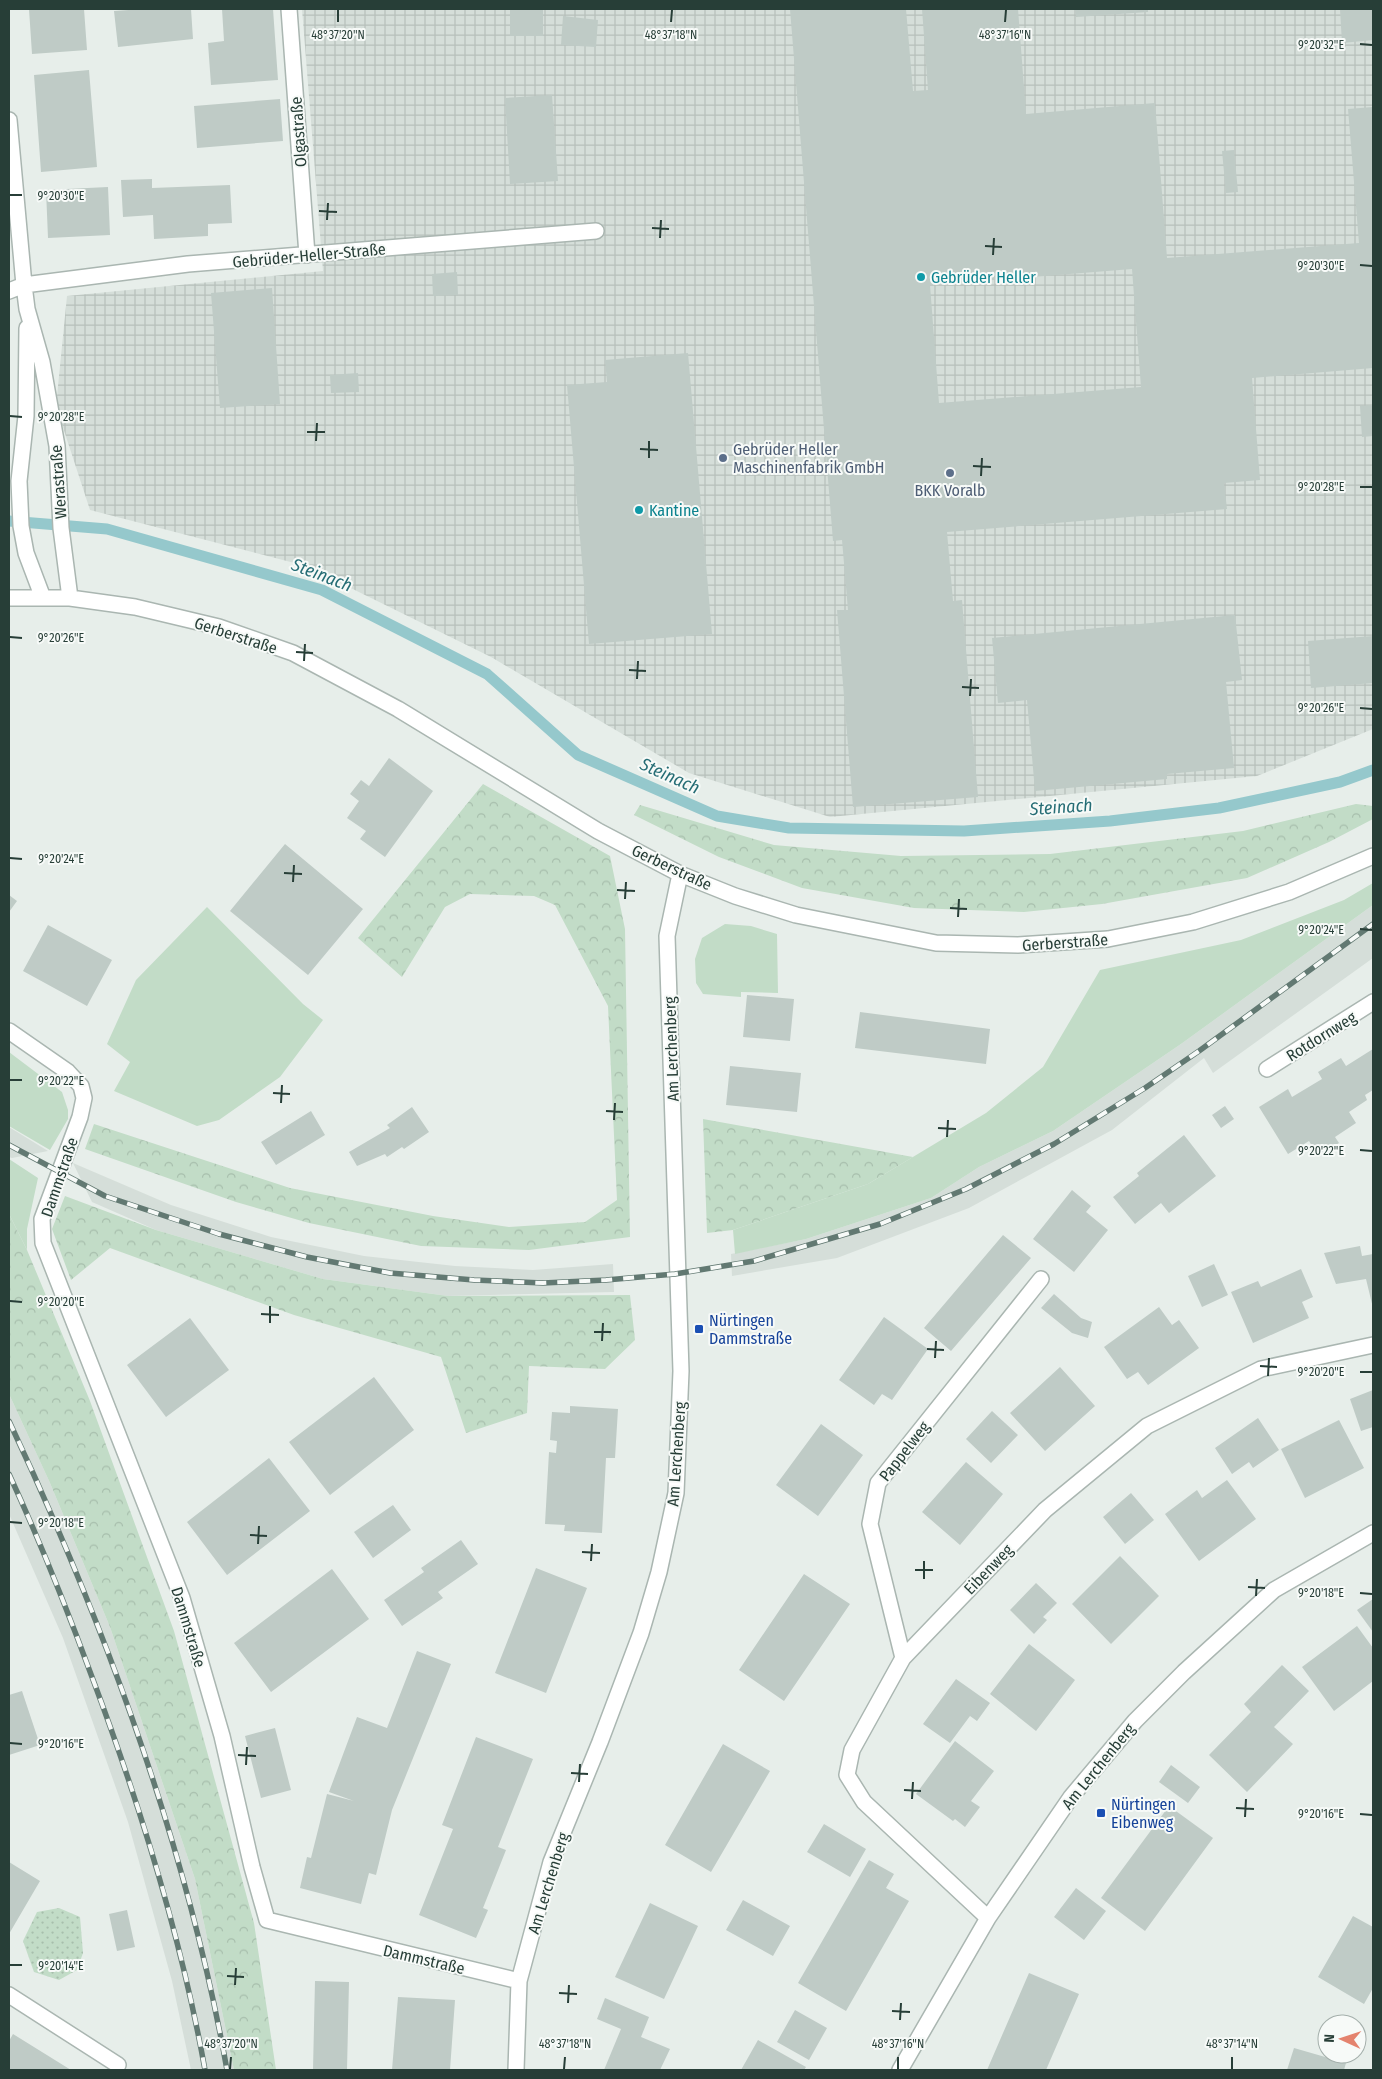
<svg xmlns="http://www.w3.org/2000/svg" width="1382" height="2079" viewBox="0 0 1382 2079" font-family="'Fira Sans Condensed',sans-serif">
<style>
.built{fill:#d5ded9}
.industrial{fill:url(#industrial-grid)}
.green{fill:#c2dcc7}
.forest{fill:url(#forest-crowns)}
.park{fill:url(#park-dots)}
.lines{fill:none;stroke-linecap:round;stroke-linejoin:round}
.stream{stroke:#95c8cc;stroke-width:11}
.building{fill:#bfcbc6;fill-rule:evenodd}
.street-casing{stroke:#aab6b1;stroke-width:18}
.street{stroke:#fff;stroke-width:15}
.rail-casing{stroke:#627972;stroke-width:5.5}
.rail{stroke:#f7faf8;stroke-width:4;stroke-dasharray:11;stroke-linecap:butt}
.ticks{fill:none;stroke:#273e37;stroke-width:2}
.culture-dot{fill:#0f9aa8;stroke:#f7faf8;stroke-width:2}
.service-dot{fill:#5c6f8a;stroke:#f7faf8;stroke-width:2}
.transit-dot{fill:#1a4fb4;stroke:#f7faf8;stroke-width:2}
.labels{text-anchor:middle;stroke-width:4;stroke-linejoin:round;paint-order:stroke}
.street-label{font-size:16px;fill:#273e37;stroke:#f7faf8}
.culture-label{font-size:16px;fill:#0d838f;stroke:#f7faf8;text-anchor:start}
.service-label{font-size:16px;fill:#4e5e75;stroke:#f7faf8;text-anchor:start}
.transit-label{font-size:16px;fill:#164399;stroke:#f7faf8;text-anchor:start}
.water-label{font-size:18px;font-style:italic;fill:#266d75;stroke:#f7faf8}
.ticks-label{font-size:12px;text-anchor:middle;fill:#273e37;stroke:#f7faf8;stroke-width:4;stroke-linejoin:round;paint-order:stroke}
</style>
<defs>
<pattern id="industrial-grid" width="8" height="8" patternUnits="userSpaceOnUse" patternTransform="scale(1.25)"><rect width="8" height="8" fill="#d5ded9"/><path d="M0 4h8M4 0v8" fill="none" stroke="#b7c0bb"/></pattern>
<pattern id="forest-crowns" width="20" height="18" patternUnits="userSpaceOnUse" patternTransform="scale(1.25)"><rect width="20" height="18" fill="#c2dcc7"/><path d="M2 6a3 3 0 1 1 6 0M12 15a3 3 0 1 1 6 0" fill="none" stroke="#a7beac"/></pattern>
<pattern id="park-dots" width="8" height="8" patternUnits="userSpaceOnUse" patternTransform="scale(1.25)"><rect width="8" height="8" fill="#c2dcc7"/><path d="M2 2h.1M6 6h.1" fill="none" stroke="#a7beac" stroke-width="1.8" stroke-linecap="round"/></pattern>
</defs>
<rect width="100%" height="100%" fill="#e7eeea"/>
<path class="built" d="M 1373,905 L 1373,958 L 1213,1073 L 1204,1058 L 1112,1130 L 969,1208 L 837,1258 L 732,1276 L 731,1254 L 806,1239 L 931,1198 L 979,1167 L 1053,1131 L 1181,1044 Z
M 9,1127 L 48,1151 L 12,1158 L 9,1157 Z
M 73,1163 L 171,1205 L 271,1237 L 364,1256 L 455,1266 L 533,1270 L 613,1264 L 614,1292 L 448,1296 L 323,1279 L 156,1230 L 92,1202 Z
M 9,1394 L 50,1483 L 110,1627 L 195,1879 L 234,2070 L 191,2070 L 172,1981 L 128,1822 L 63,1638 L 9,1514 Z"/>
<path class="industrial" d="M 302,9 L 1373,9 L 1373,729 L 1257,776 L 830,817 L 689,773 L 491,657 L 306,566 L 90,510 L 56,406 L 67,296 L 323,271 Z"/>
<path class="green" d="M 1373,883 L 1373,905 L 1181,1044 L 1053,1131 L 979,1167 L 931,1198 L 806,1239 L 735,1254 L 733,1230 L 868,1184 L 986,1113 L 1043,1067 L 1100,970 L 1241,940 L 1344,900 Z
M 207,907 L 303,1004 L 323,1020 L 280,1077 L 219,1120 L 197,1126 L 114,1091 L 130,1062 L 107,1044 L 136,980 Z
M 725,924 L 751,926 L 777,934 L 778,993 L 741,992 L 741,997 L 703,994 L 696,983 L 695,959 L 702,938 Z
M 9,1052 L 62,1092 L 68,1110 L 68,1119 L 50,1150 L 9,1126 Z
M 9,1159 L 38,1178 L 27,1229 L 27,1250 L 9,1214 Z"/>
<path class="forest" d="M 483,784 L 610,856 L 625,929 L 630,1237 L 529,1250 L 421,1246 L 309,1223 L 236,1202 L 85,1149 L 94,1124 L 290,1188 L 433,1216 L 509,1227 L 585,1222 L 617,1200 L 608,1006 L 555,905 L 534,896 L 470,894 L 445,907 L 402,977 L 358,938 Z
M 1356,804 L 1373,806 L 1373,819 L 1329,842 L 1247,878 L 1102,904 L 1024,912 L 914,908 L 802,888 L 719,857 L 634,815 L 640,805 L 774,845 L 901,856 L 1050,854 L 1243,831 Z
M 703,1119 L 913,1157 L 868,1184 L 733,1230 L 707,1233 Z
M 65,1196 L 156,1230 L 323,1279 L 448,1296 L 630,1295 L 635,1340 L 605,1369 L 529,1366 L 527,1413 L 466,1433 L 441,1357 L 294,1315 L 110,1248 L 71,1280 L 52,1229 Z
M 9,1214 L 27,1250 L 90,1401 L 174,1631 L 254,1923 L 276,2070 L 234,2070 L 195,1879 L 110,1627 L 50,1483 L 9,1394 Z"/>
<path class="park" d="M 59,1908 L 80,1917 L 83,1953 L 77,1970 L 59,1980 L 34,1972 L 23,1941 L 37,1912 Z"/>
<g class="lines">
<path class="stream" d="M 9,521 L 107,529 L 322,590 L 487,674 L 578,755 L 717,816 L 789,828 L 964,831 L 1110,821 L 1219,808 L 1340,782 L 1373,770"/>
</g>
<path class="building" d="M 29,9 L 84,9 L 87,50 L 32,54 Z
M 143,9 L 191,9 L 193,39 L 118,47 L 114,11 Z
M 222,9 L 273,9 L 278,80 L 211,85 L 208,43 L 224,41 Z
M 510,9 L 543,9 L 543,36 L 510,36 Z
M 790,9 L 906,9 L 913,91 L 928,90 L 922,9 L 1018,9 L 1026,114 L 1155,103 L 1167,258 L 1359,243 L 1348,109 L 1373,107 L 1373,368 L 1252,378 L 1260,480 L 1224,483 L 1227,509 L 947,532 L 953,601 L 962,600 L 978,797 L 853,807 L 837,610 L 848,610 L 842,540 L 833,541 ZM 1132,269 L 1141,387 L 939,403 L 930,285 Z
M 1075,9 L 1148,9 L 1148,12 L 1076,17 Z
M 1340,9 L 1373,9 L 1373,40 L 1342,43 Z
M 563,16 L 598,20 L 596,47 L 561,45 Z
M 89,70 L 97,167 L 41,172 L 34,75 Z
M 552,95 L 558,181 L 510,184 L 505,98 Z
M 280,99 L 283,141 L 197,148 L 194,106 Z
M 1234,150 L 1238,192 L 1226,193 L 1222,151 Z
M 152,179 L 152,188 L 230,185 L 232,223 L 208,224 L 208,236 L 154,239 L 153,215 L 123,217 L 121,180 Z
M 108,187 L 110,235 L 48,238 L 46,190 Z
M 457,272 L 458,295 L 433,296 L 432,274 Z
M 272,288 L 280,404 L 220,408 L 211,293 Z
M 688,353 L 712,634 L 589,644 L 567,385 L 607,382 L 605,360 Z
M 358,373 L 359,392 L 331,393 L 330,375 Z
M 1373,405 L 1373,436 L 1362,437 L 1360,406 Z
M 1235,615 L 1242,680 L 1226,682 L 1234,768 L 1167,774 L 1167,779 L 1035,791 L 1027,700 L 998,703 L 992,638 Z
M 1373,636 L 1373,683 L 1311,688 L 1308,641 Z
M 389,758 L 433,791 L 385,857 L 360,839 L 366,831 L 347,818 L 359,801 L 350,794 L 361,780 L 369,786 Z
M 285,844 L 363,909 L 308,975 L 230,911 Z
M 9,895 L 17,901 L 9,912 Z
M 48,925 L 112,960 L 87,1006 L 23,971 Z
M 747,995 L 794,999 L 790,1041 L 743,1037 Z
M 860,1012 L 990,1029 L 986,1064 L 855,1048 Z
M 1373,1049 L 1373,1090 L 1365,1095 L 1367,1100 L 1349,1112 L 1356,1123 L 1335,1137 L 1339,1143 L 1318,1156 L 1309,1141 L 1288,1154 L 1259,1107 L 1288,1089 L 1292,1097 L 1322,1079 L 1318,1072 L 1341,1058 L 1346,1066 Z
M 730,1066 L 801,1073 L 797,1112 L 726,1105 Z
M 1225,1106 L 1234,1119 L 1221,1128 L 1212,1115 Z
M 412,1107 L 429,1132 L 404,1149 L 402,1147 L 387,1157 L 385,1154 L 357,1166 L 349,1152 L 390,1128 L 387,1125 Z
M 311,1111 L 325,1135 L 276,1165 L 261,1142 Z
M 1184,1135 L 1216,1176 L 1169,1213 L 1161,1203 L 1135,1224 L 1113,1197 L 1139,1176 L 1137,1173 Z
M 1072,1190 L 1091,1206 L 1086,1212 L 1108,1230 L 1074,1272 L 1033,1239 Z
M 1003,1235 L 1031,1258 L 951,1351 L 924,1328 Z
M 1360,1246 L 1362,1256 L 1373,1254 L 1373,1308 L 1366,1279 L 1336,1284 L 1324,1253 Z
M 1214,1264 L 1228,1295 L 1202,1307 L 1188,1276 Z
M 1301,1269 L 1313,1297 L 1302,1302 L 1309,1318 L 1253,1343 L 1231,1292 L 1258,1281 L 1261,1287 Z
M 1054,1294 L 1081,1318 L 1092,1322 L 1088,1338 L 1072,1333 L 1041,1308 Z
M 1159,1307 L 1172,1325 L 1179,1320 L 1199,1348 L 1148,1385 L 1138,1372 L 1127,1379 L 1104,1347 Z
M 884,1317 L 928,1349 L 892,1400 L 882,1394 L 874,1405 L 839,1380 Z
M 190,1318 L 229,1370 L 166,1417 L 127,1365 Z
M 1060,1367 L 1095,1406 L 1045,1451 L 1010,1413 Z
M 374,1377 L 414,1430 L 330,1495 L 289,1442 Z
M 1373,1390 L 1373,1427 L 1361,1431 L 1350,1399 Z
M 570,1406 L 618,1409 L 615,1458 L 606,1458 L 602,1533 L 564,1531 L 565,1525 L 545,1524 L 549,1452 L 556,1453 L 557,1441 L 550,1440 L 552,1412 L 570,1413 Z
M 992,1411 L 1018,1435 L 991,1463 L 966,1439 Z
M 1258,1418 L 1279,1450 L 1253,1468 L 1249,1462 L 1232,1474 L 1215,1448 Z
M 1339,1420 L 1364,1468 L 1305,1498 L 1281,1449 Z
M 821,1424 L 863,1455 L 818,1516 L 776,1485 Z
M 269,1458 L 310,1511 L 227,1575 L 187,1522 Z
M 966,1462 L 1003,1494 L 960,1545 L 922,1512 Z
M 1227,1480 L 1256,1519 L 1199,1561 L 1165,1514 L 1197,1490 L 1202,1498 Z
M 1131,1493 L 1154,1520 L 1125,1544 L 1103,1517 Z
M 393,1505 L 411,1530 L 373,1558 L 354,1532 Z
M 461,1540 L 478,1564 L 438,1592 L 443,1598 L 402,1626 L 384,1600 L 424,1572 L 421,1568 Z
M 1120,1556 L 1159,1596 L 1111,1644 L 1072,1604 Z
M 536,1568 L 587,1588 L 546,1693 L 495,1673 Z
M 332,1569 L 369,1619 L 271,1692 L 234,1643 Z
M 804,1574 L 850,1604 L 784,1701 L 739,1670 Z
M 1036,1583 L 1057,1603 L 1043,1617 L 1047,1620 L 1034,1634 L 1010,1610 Z
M 1373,1599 L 1373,1632 L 1357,1610 Z
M 1357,1626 L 1373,1648 L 1373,1681 L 1334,1711 L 1302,1667 Z
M 1029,1644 L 1075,1680 L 1036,1731 L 990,1694 Z
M 417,1651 L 451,1664 L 392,1810 L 376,1875 L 369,1873 L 361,1904 L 300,1888 L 307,1857 L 311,1858 L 327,1794 L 354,1801 L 329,1792 L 357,1717 L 387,1728 Z
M 1282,1665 L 1309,1691 L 1274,1727 L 1293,1744 L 1247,1792 L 1209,1755 L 1251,1712 L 1244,1704 Z
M 956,1679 L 990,1703 L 977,1721 L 970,1716 L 950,1743 L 923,1724 Z
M 22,1691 L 40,1745 L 9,1755 L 9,1695 Z
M 275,1728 L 291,1790 L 261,1798 L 245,1736 Z
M 476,1737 L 533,1759 L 498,1847 L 506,1850 L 483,1908 L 488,1910 L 476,1938 L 419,1915 L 453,1829 L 442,1825 Z
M 955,1741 L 994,1771 L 971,1801 L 980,1807 L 965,1827 L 955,1819 L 953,1821 L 916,1794 Z
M 723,1744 L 770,1771 L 711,1872 L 665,1845 Z
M 1171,1765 L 1200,1787 L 1188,1803 L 1159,1782 Z
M 1169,1806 L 1213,1838 L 1145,1931 L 1101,1898 Z
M 824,1824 L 866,1849 L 850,1877 L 807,1852 Z
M 869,1860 L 894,1874 L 886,1888 L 909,1901 L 846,2011 L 798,1983 Z
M 9,1862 L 40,1881 L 9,1934 Z
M 1076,1888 L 1106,1911 L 1084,1940 L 1054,1917 Z
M 743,1900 L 790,1926 L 773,1956 L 726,1930 Z
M 650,1903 L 698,1926 L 664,1999 L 615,1977 Z
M 127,1910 L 135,1947 L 117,1951 L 109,1914 Z
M 1353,1916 L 1373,1927 L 1373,1988 L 1364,2004 L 1318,1977 Z
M 1029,1973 L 1079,1994 L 1046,2070 L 987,2070 Z
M 315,1981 L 349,1982 L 347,2070 L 313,2070 Z
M 398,1997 L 455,2000 L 450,2070 L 392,2070 Z
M 605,1998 L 649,2017 L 641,2037 L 670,2049 L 660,2070 L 604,2070 L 621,2029 L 597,2019 Z
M 795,2010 L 827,2028 L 809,2060 L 777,2042 Z
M 13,2034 L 71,2070 L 9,2070 L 9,2041 Z
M 758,2040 L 806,2067 L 804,2070 L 741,2070 Z
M 1294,2048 L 1346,2063 L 1344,2070 L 1287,2070 Z"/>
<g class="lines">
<g class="street-casing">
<path id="street" d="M 289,9 L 307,255
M 9,120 L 24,285 L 27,309 L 42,362 L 57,446 L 61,528 L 70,598
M 9,291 L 24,285 L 188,264 L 596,231
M 27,328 L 26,416 L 19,481 L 21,526 L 26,553 L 43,598
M 9,598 L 70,598 L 135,607 L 219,627 L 293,653 L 398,709 L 598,831 L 680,874 L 735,896 L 796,915 L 936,943 L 1018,945 L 1108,939 L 1193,922 L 1289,892 L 1373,856
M 9,1031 L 68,1072 L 81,1086 L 84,1098 L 80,1117 L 42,1219 L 43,1243 L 182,1598 L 222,1736 L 252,1867 L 267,1920 L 519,1981
M 1267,1069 L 1373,1002
M 903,1658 L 870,1524 L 878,1483 L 1041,1279
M 988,1918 L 864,1802 L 847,1775 L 852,1750 L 903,1658 L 1045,1510 L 1147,1426 L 1261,1369 L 1373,1345
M 9,1995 L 118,2065
M 516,2070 L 519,1981 L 551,1862 L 600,1742 L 641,1633 L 659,1572 L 676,1493 L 681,1371 L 667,936 L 680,874
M 900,2070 L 988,1918 L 1071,1797 L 1135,1721 L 1184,1672 L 1274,1590 L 1373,1533"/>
</g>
<use href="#street" class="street"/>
<g class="rail-casing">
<path id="rail" d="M 9,1145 L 105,1196 L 219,1234 L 307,1257 L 390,1273 L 474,1280 L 543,1283 L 606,1280 L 675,1274 L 754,1261 L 880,1224 L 966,1189 L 1054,1144 L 1145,1088 L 1199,1051 L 1373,924
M 9,1421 C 106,1627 187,1846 227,2070
M 9,1474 C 40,1541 67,1609 92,1677 C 140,1805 181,1936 205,2070"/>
</g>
<use href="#rail" class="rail"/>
</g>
<path class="ticks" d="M 338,22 L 338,10M 671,22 L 672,10M 1005,22 L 1006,10M 1360,44 L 1372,45M 10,195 L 22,195M 319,211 L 337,212M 327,220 L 328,203M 652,228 L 669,229M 660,238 L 661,220M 985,246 L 1002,247M 993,255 L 994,238M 1360,265 L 1372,266M 10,416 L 22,417M 307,432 L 325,432M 316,441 L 317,423M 640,449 L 658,450M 649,458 L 649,441M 973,466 L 991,467M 981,476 L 982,458M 1360,487 L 1372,487M 10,637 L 22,638M 296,652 L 313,653M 304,661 L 305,644M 629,670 L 646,671M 637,679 L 638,661M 962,687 L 979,688M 970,696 L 971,679M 1360,708 L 1372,709M 10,858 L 22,859M 284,873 L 302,874M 293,882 L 294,865M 617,890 L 635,891M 625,899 L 626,882M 950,908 L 967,909M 958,917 L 959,899M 1360,929 L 1372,930M 10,1080 L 22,1080M 273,1093 L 290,1094M 281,1103 L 282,1085M 606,1111 L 623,1112M 614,1120 L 615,1103M 938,1128 L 956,1129M 947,1137 L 948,1120M 1360,1150 L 1372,1151M 10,1301 L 22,1302M 261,1314 L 279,1315M 270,1323 L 270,1306M 594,1332 L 611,1332M 602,1341 L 603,1323M 927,1349 L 944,1350M 935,1358 L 936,1341M 1260,1366 L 1277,1367M 1360,1372 L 1372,1372M 1268,1376 L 1269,1358M 10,1522 L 22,1523M 250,1535 L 267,1536M 258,1544 L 259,1526M 582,1552 L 600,1553M 591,1561 L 592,1544M 915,1570 L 933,1570M 924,1579 L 924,1561M 1248,1587 L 1265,1588M 1360,1593 L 1372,1594M 1256,1596 L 1257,1579M 10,1743 L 22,1744M 238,1755 L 256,1756M 246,1765 L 247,1747M 571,1773 L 588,1774M 579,1782 L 580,1764M 904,1790 L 921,1791M 912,1799 L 913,1782M 1236,1808 L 1254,1809M 1360,1814 L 1372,1815M 1245,1817 L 1246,1799M 10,1965 L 22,1965M 227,1976 L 244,1977M 235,1985 L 236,1968M 559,1993 L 577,1994M 568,2003 L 569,1985M 892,2011 L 910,2012M 900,2020 L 901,2003M 230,2069 L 231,2057M 564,2069 L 565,2057M 898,2069 L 898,2057M 1232,2069 L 1232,2057"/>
<g class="culture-dot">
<circle cx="921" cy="277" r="5"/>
<circle cx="639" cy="510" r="5"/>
</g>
<g class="service-dot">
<circle cx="723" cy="458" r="5"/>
<circle cx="950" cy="473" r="5"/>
</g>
<g class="transit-dot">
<rect x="694" y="1324" width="10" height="10" rx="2.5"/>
<rect x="1096" y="1808" width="10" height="10" rx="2.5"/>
</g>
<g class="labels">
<g class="street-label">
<text transform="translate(298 132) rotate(-94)" y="6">Olgastraße</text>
<text transform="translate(309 255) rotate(-5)" y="6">Gebrüder-Heller-Straße</text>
<text transform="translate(58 482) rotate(-94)" y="6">Werastraße</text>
<text transform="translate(236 635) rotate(18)" y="6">Gerberstraße</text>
<text transform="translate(672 867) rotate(25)" y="6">Gerberstraße</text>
<text transform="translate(1065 942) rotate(-4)" y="6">Gerberstraße</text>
<text transform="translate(1321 1036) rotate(-32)" y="6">Rotdornweg</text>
<text transform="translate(671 1049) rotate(-92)" y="6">Am Lerchenberg</text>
<text transform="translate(59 1177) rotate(-71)" y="6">Dammstraße</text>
<text transform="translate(904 1451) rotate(-52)" y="6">Pappelweg</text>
<text transform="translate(676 1454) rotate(-86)" y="6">Am Lerchenberg</text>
<text transform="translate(988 1569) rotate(-46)" y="6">Eibenweg</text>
<text transform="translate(189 1627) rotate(73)" y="6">Dammstraße</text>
<text transform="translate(1098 1766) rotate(-51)" y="6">Am Lerchenberg</text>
<text transform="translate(548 1883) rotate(-73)" y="6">Am Lerchenberg</text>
<text transform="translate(424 1959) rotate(13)" y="6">Dammstraße</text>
</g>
<g class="culture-label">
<text x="931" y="283">Gebrüder Heller</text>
<text x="649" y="516">Kantine</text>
</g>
<g class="service-label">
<text x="733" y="455">Gebrüder Heller<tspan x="733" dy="18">Maschinenfabrik GmbH</tspan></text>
<text x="950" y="496" text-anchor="middle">BKK Voralb</text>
</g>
<g class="transit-label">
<text x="709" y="1326">Nürtingen<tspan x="709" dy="18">Dammstraße</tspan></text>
<text x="1111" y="1810">Nürtingen<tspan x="1111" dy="18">Eibenweg</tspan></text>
</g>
<g class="water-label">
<text transform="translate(322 575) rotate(21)" y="6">Steinach</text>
<text transform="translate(670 776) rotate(24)" y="6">Steinach</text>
<text transform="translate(1061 807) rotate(-4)" y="6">Steinach</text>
</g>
</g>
<g class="ticks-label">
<text x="338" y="39">48°37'20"N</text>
<text x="671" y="39">48°37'18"N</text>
<text x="1005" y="39">48°37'16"N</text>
<text x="1321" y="49">9°20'32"E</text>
<text x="61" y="200">9°20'30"E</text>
<text x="1321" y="270">9°20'30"E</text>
<text x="61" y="421">9°20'28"E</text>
<text x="1321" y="491">9°20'28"E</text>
<text x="61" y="642">9°20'26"E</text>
<text x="1321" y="712">9°20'26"E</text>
<text x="61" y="863">9°20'24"E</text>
<text x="1321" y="934">9°20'24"E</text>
<text x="61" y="1085">9°20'22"E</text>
<text x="1321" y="1155">9°20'22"E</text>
<text x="61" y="1306">9°20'20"E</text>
<text x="1321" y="1376">9°20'20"E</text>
<text x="61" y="1527">9°20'18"E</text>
<text x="1321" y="1597">9°20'18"E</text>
<text x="61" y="1748">9°20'16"E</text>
<text x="1321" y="1818">9°20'16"E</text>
<text x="61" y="1970">9°20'14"E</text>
<text x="231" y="2048">48°37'20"N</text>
<text x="565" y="2048">48°37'18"N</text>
<text x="898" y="2048">48°37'16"N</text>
<text x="1232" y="2048">48°37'14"N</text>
</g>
<rect width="1382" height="2079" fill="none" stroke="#273e37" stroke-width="20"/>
<g transform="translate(1342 2039) rotate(273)"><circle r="24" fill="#f7faf8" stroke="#a4afab"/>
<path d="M0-4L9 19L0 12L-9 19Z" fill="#e4836e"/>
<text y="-8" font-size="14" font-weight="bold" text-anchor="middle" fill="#273e37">N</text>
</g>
</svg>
